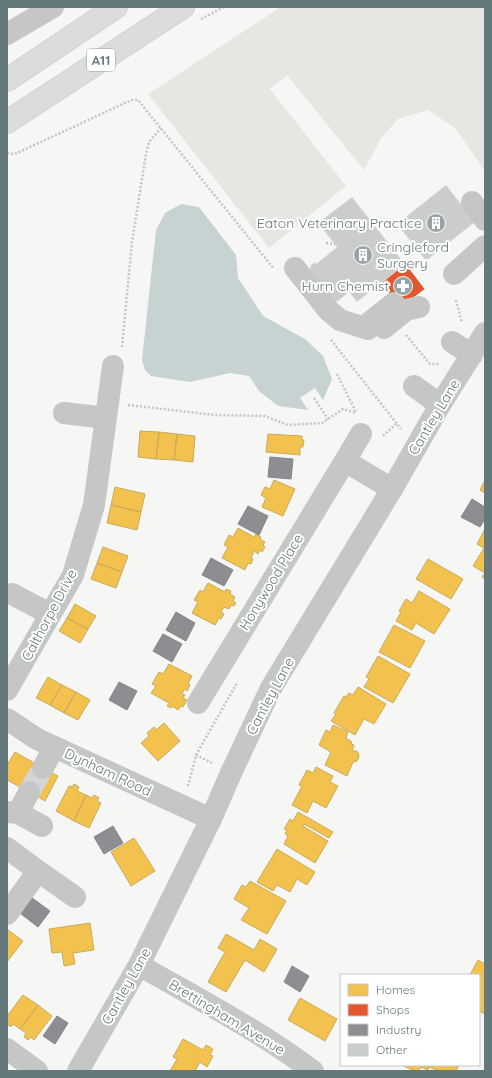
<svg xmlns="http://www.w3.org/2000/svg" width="492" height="1078" viewBox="0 0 492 1078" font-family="Quicksand,sans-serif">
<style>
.green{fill:#e6e7e3}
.water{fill:#c7d2d2}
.homes{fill:#f2c14e;stroke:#c8ab5c}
.shops{fill:#e4572e;stroke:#be6145}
.industry{fill:#8d8d92;stroke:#81878b}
.building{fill:#cbcdcd;stroke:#e6e6e4}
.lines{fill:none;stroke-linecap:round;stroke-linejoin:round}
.minor-tunnel{stroke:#d2d6d7;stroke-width:22;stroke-dasharray:22 11;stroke-linecap:butt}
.highway-casing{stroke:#d1d2d2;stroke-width:24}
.path{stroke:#c3c5c5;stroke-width:2.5;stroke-dasharray:2 2;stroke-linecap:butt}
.minor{stroke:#c5c6c6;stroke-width:22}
.highway{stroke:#dcdcdc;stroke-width:22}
.labels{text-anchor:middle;stroke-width:4;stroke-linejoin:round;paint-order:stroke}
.shield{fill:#fff;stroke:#93a0a3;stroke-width:1}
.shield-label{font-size:13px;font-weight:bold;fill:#65787c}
.poi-label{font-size:14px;fill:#65787c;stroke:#fff;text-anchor:end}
.street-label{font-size:14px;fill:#65787c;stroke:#fff}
</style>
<rect width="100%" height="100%" fill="#f6f6f5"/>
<path class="green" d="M 281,7 L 485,7 L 485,171 L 455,128 L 428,110 L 398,119 L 382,137 L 364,170 L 287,75 L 270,89 L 346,186 L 269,248 L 148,94 Z"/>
<path class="water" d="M 181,204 L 199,207 L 236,255 L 238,278 L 263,316 L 305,339 L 323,356 L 332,379 L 323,400 L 315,388 L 300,398 L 308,410 L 278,406 L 259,391 L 249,376 L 230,373 L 190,382 L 151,376 L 145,370 L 142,360 L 156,230 L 165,213 Z"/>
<path class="homes" d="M 140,431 L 159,432 L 156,459 L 138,457 Z
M 159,432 L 177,434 L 174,460 L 156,459 Z
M 177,434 L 195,436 L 193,462 L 174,460 Z
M 268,434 L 302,436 L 302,440 L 304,440 L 303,447 L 300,447 L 300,455 L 266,452 Z
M 274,480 L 295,489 L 283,516 L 262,507 L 266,498 L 261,495 L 265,487 L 270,489 Z
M 485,480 L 485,493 L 480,490 Z
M 115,487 L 145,494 L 141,512 L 111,505 Z
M 111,505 L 141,512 L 137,530 L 107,523 Z
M 238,528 L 254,537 L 256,534 L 261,537 L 260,539 L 265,542 L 263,545 L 265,547 L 262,552 L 260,550 L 258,554 L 254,551 L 251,558 L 253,559 L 251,564 L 248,563 L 245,570 L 222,558 L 228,547 L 224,545 L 229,535 L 233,537 Z
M 485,529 L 485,579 L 482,577 L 485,573 L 473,566 L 484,548 L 477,544 Z
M 103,547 L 128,556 L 122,572 L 97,563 Z
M 428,559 L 463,579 L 451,599 L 416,579 Z
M 97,563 L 122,572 L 116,588 L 91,579 Z
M 208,583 L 225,592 L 226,589 L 231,591 L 230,594 L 235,597 L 233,601 L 236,603 L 234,606 L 231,605 L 229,609 L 224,607 L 221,612 L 224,614 L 221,619 L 219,618 L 215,625 L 192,613 L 198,602 L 194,600 L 200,590 L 203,592 Z
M 419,591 L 450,609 L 434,634 L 416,623 L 412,630 L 396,621 L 401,612 L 399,611 L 406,599 L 412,603 Z
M 75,604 L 96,616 L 88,629 L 67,618 Z
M 67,618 L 88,629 L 80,643 L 59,631 Z
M 394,625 L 425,641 L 410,668 L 379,652 Z
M 378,656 L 410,674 L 393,703 L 364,687 L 369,679 L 366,677 Z
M 169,664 L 192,676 L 188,684 L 190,685 L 187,691 L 184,689 L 182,694 L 185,695 L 183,698 L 187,700 L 183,707 L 181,706 L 178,710 L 172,706 L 171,708 L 167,706 L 169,703 L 151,693 L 156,686 L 152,684 L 159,672 L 163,674 Z
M 48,677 L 62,685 L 50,705 L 36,698 Z
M 62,685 L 76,692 L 64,713 L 50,705 Z
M 358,687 L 386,704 L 374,724 L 364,719 L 355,735 L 331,721 L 336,714 L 334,713 L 344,696 L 346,697 L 349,693 L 353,695 Z
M 76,692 L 90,700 L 78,720 L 64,713 Z
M 164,723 L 180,741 L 158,761 L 141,743 L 149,736 L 147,733 L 154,727 L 156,730 Z
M 333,725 L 348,732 L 346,738 L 352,742 L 351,744 L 354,745 L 352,750 L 358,752 L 359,757 L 357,761 L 353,762 L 347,776 L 325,765 L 331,752 L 319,745 L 326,730 L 330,732 Z
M 15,752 L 36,764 L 22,788 L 7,780 L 7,765 Z
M 36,764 L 48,771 L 35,795 L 22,788 Z
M 316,767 L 333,776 L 330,782 L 338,786 L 326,808 L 313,801 L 307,813 L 292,805 L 302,786 L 299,785 L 307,770 L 313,773 Z
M 48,771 L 58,776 L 45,801 L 35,795 Z
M 74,784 L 79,787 L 77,791 L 86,795 L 74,821 L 56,811 L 69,786 L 73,787 Z
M 86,795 L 92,798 L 94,795 L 99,798 L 97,801 L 101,803 L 89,828 L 74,821 Z
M 298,812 L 333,832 L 329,838 L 304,824 L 303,826 L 328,841 L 315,863 L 284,844 L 288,836 L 285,834 L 287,830 L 284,829 L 290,819 L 293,821 Z
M 134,838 L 155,871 L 131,886 L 111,852 Z
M 277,849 L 315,872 L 307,885 L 297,879 L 290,892 L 277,885 L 273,891 L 257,882 Z
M 250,881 L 286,901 L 267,934 L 241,920 L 249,908 L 234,899 L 242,885 L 246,887 Z
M 90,923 L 94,950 L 73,953 L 75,964 L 64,966 L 62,952 L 52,953 L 49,929 Z
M 8,930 L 23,941 L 7,962 L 7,931 Z
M 226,934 L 254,950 L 260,939 L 277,949 L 264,972 L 245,960 L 226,992 L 208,982 L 225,952 L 218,948 Z
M 478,960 L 485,964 L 485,1014 L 479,1011 L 479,975 L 470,975 Z
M 23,995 L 38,1005 L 20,1029 L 13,1024 L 11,1027 L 7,1024 L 8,1020 L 7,1016 Z
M 300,998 L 337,1019 L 325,1041 L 288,1020 Z
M 38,1005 L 52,1016 L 34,1040 L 31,1037 L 28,1040 L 24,1037 L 26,1033 L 20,1029 Z
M 183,1039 L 203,1050 L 206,1045 L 213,1049 L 210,1055 L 213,1056 L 207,1067 L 200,1062 L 195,1071 L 170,1071 L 177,1059 L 173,1057 Z
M 401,1065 L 459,1065 L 456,1071 L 439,1071 L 429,1067 L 428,1070 L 421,1067 L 419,1071 L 415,1071 Z"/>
<path class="shops" d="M 405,264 L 424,289 L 400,307 L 381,283 Z"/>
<path class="industry" d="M 270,457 L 293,459 L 291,479 L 268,477 Z
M 472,499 L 485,507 L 485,519 L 480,527 L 461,517 Z
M 248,506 L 268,516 L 259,535 L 238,524 Z
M 211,558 L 233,570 L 224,586 L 202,575 Z
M 176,612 L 195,623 L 186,641 L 166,630 Z
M 163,634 L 182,644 L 172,662 L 153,651 Z
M 119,682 L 137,691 L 127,710 L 109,700 Z
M 113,826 L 123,843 L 104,854 L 94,837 Z
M 28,895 L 50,911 L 38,927 L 16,910 Z
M 292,966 L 309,976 L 300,992 L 284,982 Z
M 57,1016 L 68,1023 L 55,1044 L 43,1036 Z"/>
<path class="building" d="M 446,185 L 475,222 L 426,261 L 397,224 Z
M 352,197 L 405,264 L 357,302 L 349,292 L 333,305 L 307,271 L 311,268 L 310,266 L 315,262 L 316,264 L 337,247 L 318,223 Z"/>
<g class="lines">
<path class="minor-tunnel" d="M 29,792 L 43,768"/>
<g class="highway-casing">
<path id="highway" d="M 7,80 L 116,7
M 7,122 L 183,7"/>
</g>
<path class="path" d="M 201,19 L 224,7
M 7,153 L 12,154 L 17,153 L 125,103 L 132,100 L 138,100 L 274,269
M 326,243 L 335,244
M 456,300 L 462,323
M 406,335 L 430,364 L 440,364
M 331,340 L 401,429
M 122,347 L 132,242 L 146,154 L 149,142 L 161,128
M 337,374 L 356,412
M 314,398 L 328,419
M 128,405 L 215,415 L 265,416 L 288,425 L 322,423 L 343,409 L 356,413
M 383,436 L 397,423
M 196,755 L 212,763
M 188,786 L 196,755 L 237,683"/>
<path class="minor" d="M 7,34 L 53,7
M 472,202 L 485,220
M 295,268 L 328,310 L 340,320 L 368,329 L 370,322 L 394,303
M 454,274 L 485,246
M 384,328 L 406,310 L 419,307
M 452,342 L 472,355
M 414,386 L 440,405
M 64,413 L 106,418
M 345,461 L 361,434
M 12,594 L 50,614
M 7,690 L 73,575 L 94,505 L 113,366
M 198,703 L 345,461 L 392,489
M 7,719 L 37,739 L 211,819
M 43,768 L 54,747
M 7,812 L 18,813 L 42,826
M 18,813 L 29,792
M 7,848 L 38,871
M 7,914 L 38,871 L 75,897
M 139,965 C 198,999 258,1030 313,1071
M 7,1049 L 37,1071
M 78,1071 L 139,965 L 211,819 L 231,773 L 271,688 L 392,489 L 440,405 L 485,333"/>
<use href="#highway" class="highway"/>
</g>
<defs>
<g id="building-disc" transform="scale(1)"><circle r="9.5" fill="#98a4a6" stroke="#fff"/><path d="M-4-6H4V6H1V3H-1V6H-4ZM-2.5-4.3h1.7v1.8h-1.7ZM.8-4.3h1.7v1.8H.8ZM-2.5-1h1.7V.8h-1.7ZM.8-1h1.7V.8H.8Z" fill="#fff"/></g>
<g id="pharmacy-disc" transform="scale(1)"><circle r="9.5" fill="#98a4a6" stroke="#fff"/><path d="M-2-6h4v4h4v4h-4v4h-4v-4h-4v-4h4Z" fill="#fff"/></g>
</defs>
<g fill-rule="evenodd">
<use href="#building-disc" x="436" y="223"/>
<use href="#building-disc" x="363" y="255"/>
<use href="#pharmacy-disc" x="403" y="286"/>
</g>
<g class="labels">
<rect class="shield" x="87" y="49" width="28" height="22" rx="3"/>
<g class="shield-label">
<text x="101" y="65">A11</text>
</g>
<g class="poi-label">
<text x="422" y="228">Eaton Veterinary Practice</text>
<text x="377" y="252" text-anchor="start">Cringleford<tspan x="377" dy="16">Surgery</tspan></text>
<text x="389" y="291">Hurn Chemist</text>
</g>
<g class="street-label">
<text transform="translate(434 417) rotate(-59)" y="5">Cantley Lane</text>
<text transform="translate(271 582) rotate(-59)" y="5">Honywood Place</text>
<text transform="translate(49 615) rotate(-62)" y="5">Calthorpe Drive</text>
<text transform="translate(270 696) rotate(-62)" y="5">Cantley Lane</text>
<text transform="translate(108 772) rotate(25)" y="5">Dynham Road</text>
<text transform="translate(126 986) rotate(-61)" y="5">Cantley Lane</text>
<text transform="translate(227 1017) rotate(31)" y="5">Brettingham Avenue</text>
</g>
</g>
<rect width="492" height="1078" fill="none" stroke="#65787c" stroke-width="16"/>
<rect x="340" y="974" width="140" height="92" fill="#ffffff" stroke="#c1c9cb"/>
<rect x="348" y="984" width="20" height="12" fill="#f2c14e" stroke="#c1c9cb"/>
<text x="376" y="994" font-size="12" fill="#65787c">Homes</text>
<rect x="348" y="1004" width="20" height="12" fill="#e4572e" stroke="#c1c9cb"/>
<text x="376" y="1014" font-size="12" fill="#65787c">Shops</text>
<rect x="348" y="1024" width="20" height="12" fill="#8d8d92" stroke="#c1c9cb"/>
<text x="376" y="1034" font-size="12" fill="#65787c">Industry</text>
<rect x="348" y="1044" width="20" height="12" fill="#cbcdcd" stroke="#c1c9cb"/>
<text x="376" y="1054" font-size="12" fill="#65787c">Other</text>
</svg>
